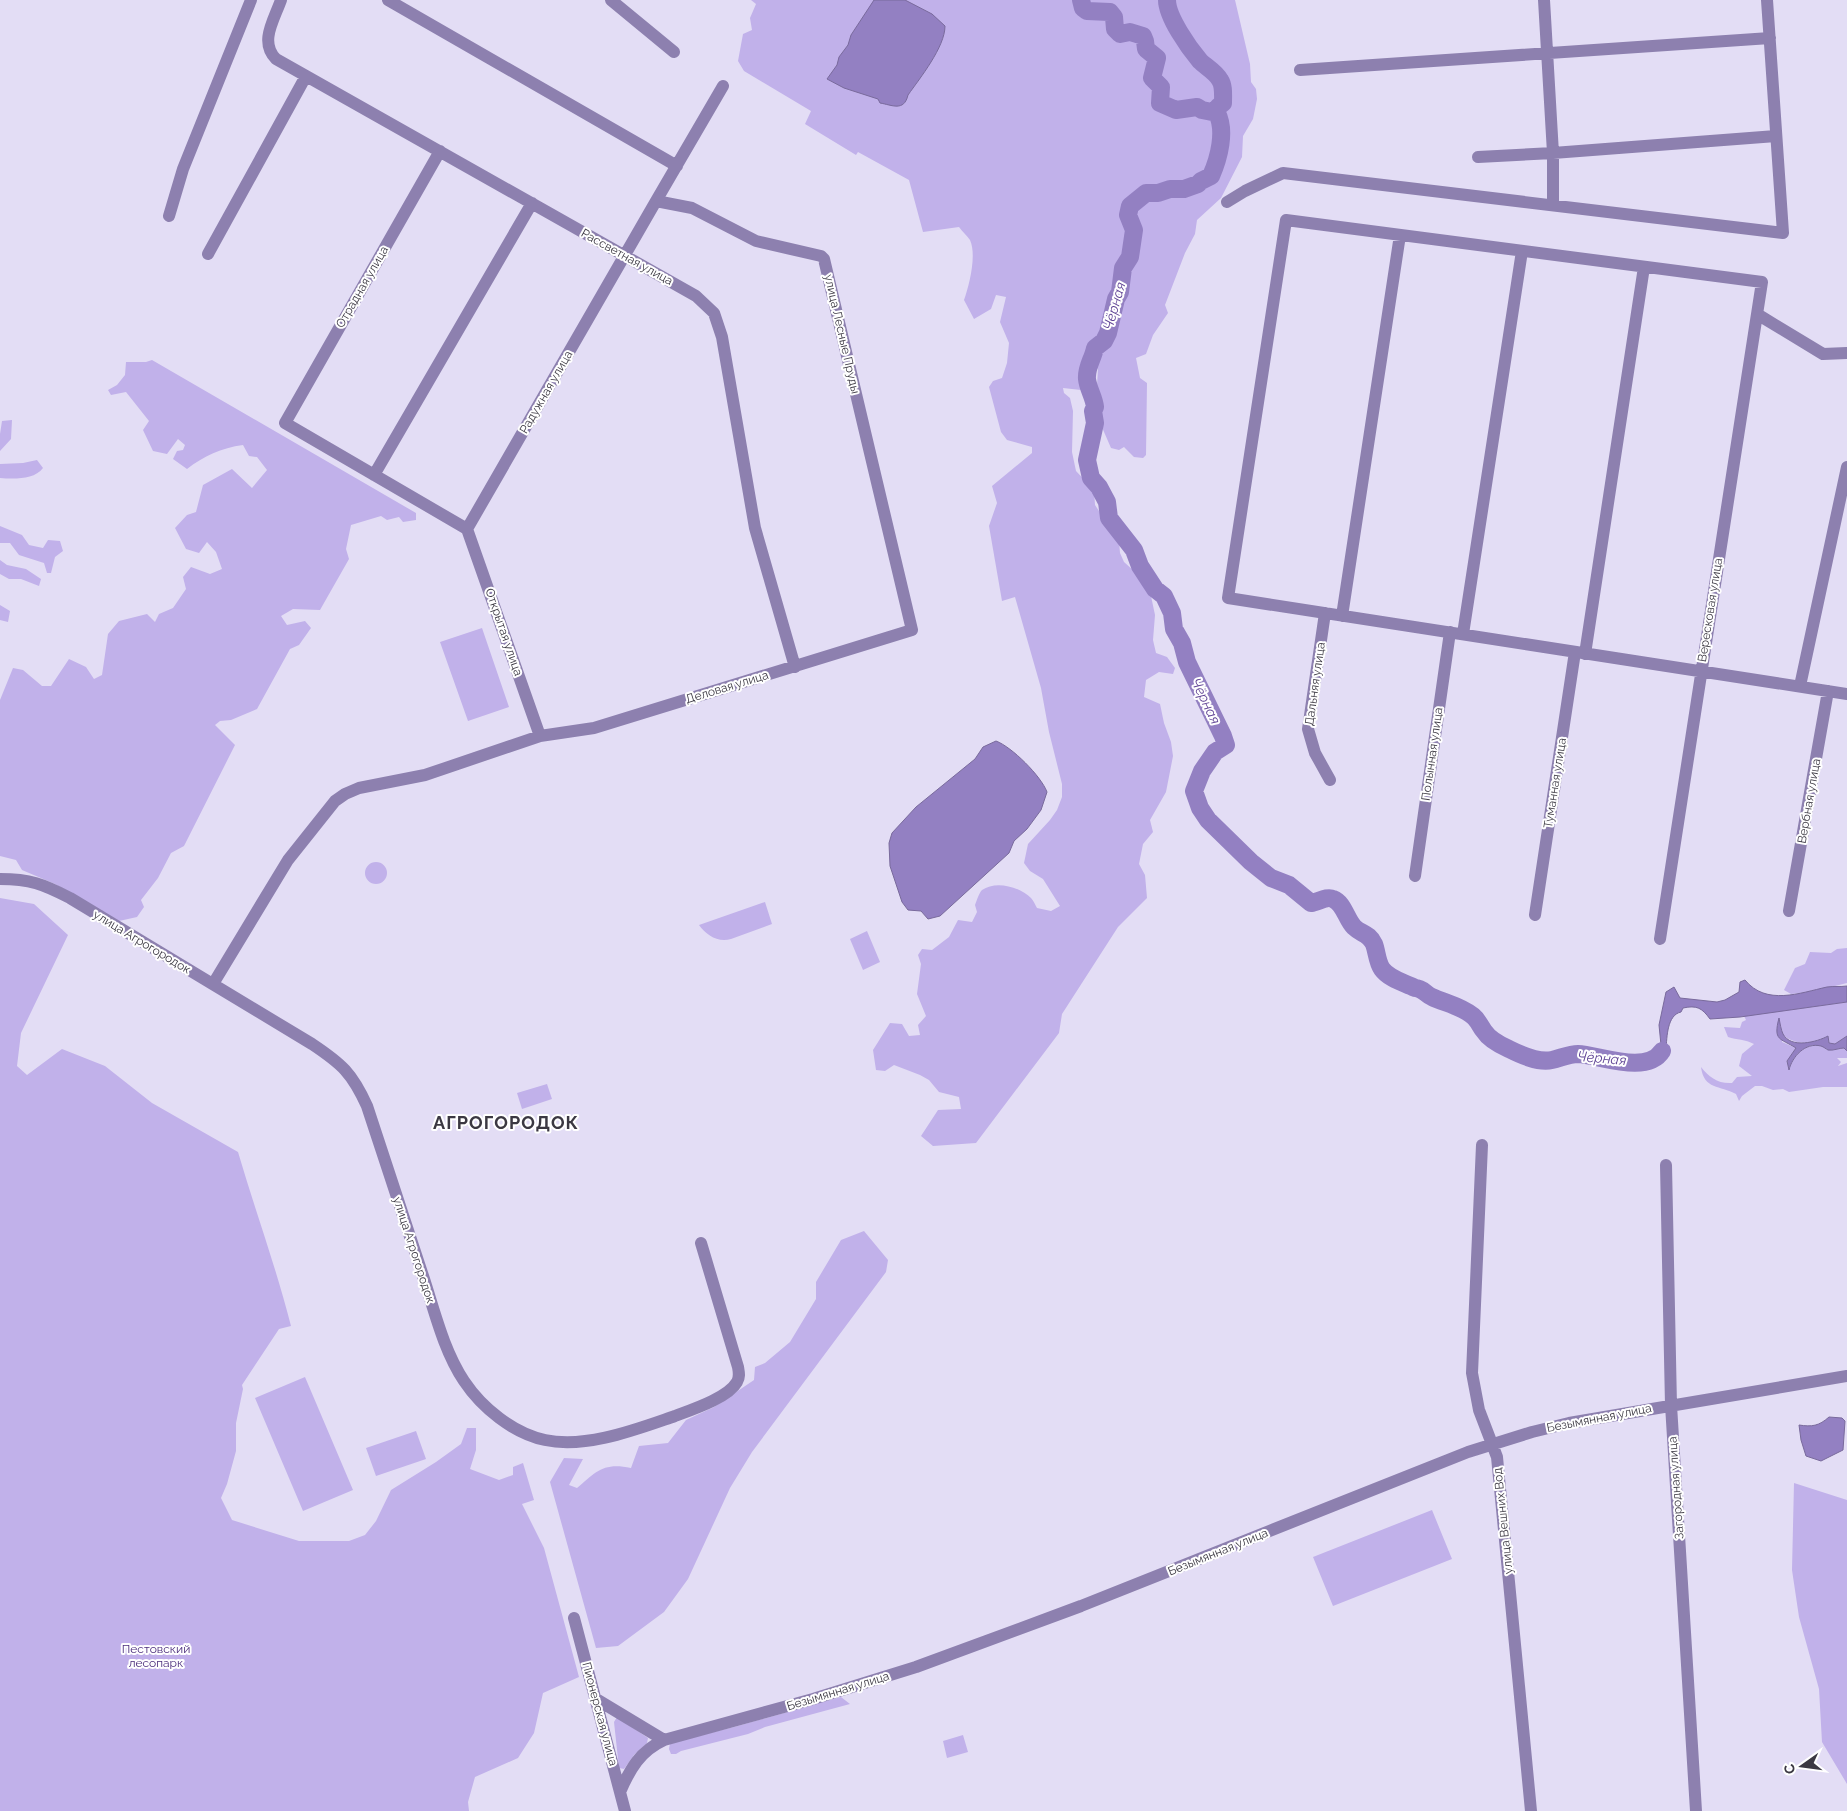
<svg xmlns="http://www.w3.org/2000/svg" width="1847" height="1811" viewBox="0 0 1847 1811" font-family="Raleway,sans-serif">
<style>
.green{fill:#c1b1ea}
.water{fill:#9380c2;stroke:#796a9c}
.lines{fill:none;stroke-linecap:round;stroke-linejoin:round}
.river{stroke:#9380c2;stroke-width:18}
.minor{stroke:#8d80af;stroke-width:12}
.labels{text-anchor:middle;stroke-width:4;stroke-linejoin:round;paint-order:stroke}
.street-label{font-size:12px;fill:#3b3842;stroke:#fff}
.park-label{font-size:12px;fill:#4a2c7b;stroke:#fff}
.water-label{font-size:14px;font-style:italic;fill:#604495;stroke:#fff}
.district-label{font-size:18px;font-weight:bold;letter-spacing:1px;fill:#3b3842;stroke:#fff}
</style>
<rect width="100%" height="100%" fill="#e3ddf5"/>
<path class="green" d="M 751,0 L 1235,0 L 1250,64 L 1251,82 L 1256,89 L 1257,99 L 1253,119 L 1243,136 L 1242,157 L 1221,198 L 1197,220 L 1195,234 L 1185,253 L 1165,305 L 1168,313 L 1153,335 L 1146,354 L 1136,358 L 1140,378 L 1147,383 L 1146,455 L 1143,458 L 1134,457 L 1124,447 L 1119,450 L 1111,448 L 1101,425 L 1098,411 L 1099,399 L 1097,385 L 1098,369 L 1090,360 L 1083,361 L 1081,374 L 1084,386 L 1081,390 L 1063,388 L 1064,393 L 1070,398 L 1073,411 L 1072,452 L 1076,471 L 1094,490 L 1095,505 L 1119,541 L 1120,553 L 1124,562 L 1143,579 L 1151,596 L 1155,615 L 1153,640 L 1156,653 L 1167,657 L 1175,668 L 1173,674 L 1159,672 L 1146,680 L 1144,697 L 1160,704 L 1164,723 L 1171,742 L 1173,756 L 1166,792 L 1150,820 L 1153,832 L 1143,844 L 1139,864 L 1145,875 L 1147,898 L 1118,927 L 1062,1014 L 1059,1033 L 976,1143 L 933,1146 L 921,1136 L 938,1110 L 961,1109 L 959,1097 L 939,1092 L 929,1080 L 920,1075 L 894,1065 L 885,1071 L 876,1070 L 873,1050 L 890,1023 L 902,1024 L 909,1036 L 920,1035 L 918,1025 L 926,1016 L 917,994 L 921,964 L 918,955 L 922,949 L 932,950 L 949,937 L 958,920 L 972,922 L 977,912 L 975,905 C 977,900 979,893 982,890 C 996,880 1020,887 1031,898 C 1034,901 1035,905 1037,908 L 1051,911 L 1060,906 L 1043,879 L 1030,871 L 1024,863 L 1028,844 L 1050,820 L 1057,810 L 1062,797 L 1062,784 L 1049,732 L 1041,688 L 1015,597 L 1002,601 L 989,526 L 997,503 L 992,486 L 1032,453 L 1032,447 L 1007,440 L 1001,432 L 989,387 L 993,381 L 1002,378 L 1007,363 L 1009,343 L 1000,322 L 1006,297 L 996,295 L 991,309 L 974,319 L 964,300 C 969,286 977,255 970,240 C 967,236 962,231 959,227 L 923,232 L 909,180 L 858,152 L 856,155 L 805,124 L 811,111 L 744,71 L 738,61 L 743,34 L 752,30 L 750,18 L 756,4 Z
M 152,360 L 416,513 L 416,520 L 403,522 L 399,517 L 387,520 L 381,516 L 351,525 L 346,549 L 349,559 L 320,610 L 293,609 L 281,616 L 287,625 L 305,621 L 311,628 L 299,645 L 290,649 L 257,709 L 231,720 L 220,721 L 215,725 L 235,745 L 184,846 L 171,853 L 158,878 L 141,900 L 144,907 L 137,917 L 119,921 L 55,884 L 22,870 L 16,860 L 0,856 L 0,700 L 13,668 L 23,670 L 42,686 L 51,686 L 69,659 L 86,667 L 94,679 L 102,675 L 108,634 L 119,621 L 147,614 L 155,622 L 159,614 L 173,608 L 186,589 L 183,577 L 191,567 L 210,574 L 222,569 L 216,552 L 207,542 L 199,553 L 186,549 L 175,528 L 187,515 L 196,512 L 203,485 L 232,469 L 252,488 L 267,470 L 257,457 L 249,456 L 243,445 C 221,448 204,456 187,469 L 173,459 L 177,451 L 183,450 L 185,445 L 178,439 L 167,454 L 153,451 L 143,430 L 149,421 L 126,392 L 111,395 L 108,390 L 117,385 L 125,375 L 126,362 L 146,362 Z
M 12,420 L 11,439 L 0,451 L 0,434 L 2,421 Z
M 37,460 L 43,468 C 34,480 14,479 0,478 L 0,464 L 23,463 Z
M 0,526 L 22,535 L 29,545 L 43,548 L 48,540 L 60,541 L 63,551 L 55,557 L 51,573 L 47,573 L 44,563 L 19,555 L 10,543 L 0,543 Z
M 0,560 L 7,565 L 26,569 L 41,579 L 39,586 L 21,579 L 9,579 L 0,574 Z
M 0,605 L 10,611 L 8,622 L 0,620 Z
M 482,628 L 509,707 L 468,721 L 440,642 Z
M365 873a11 11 0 1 1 22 0a11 11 0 1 1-22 0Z
M 0,898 L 34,904 L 68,935 L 21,1033 L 17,1066 L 27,1075 L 62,1049 L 105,1066 L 152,1103 L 238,1152 C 255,1210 276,1267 291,1326 L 279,1329 L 242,1385 L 243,1389 L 236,1423 L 236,1451 L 227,1484 L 221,1498 L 232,1520 L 299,1541 L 349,1541 L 365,1535 L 376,1521 L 391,1490 L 436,1462 L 461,1444 L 467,1428 L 476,1428 L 476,1450 L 470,1469 L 499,1480 L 513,1475 L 513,1467 L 523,1463 L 534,1500 L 522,1504 L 544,1548 L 579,1677 L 543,1693 L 534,1733 L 518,1758 L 475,1777 L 468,1802 L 469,1811 L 0,1811 Z
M 765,902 L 772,924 L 731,939 C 718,943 706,935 699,925 Z
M 867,931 L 880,962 L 863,970 L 850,939 Z
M 1847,948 L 1847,983 L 1811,992 L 1791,994 L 1784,990 L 1795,968 L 1805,964 L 1810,952 L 1831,953 L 1837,949 Z
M 1847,1002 L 1847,1036 L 1835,1044 L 1829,1043 L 1828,1036 C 1814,1044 1796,1046 1783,1035 L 1782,1042 L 1796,1048 L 1787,1061 L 1789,1069 C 1792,1056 1807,1042 1822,1046 C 1829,1049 1821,1048 1829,1050 C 1834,1051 1839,1048 1845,1048 L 1847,1051 L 1847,1058 L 1837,1058 L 1841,1062 L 1838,1066 L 1847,1063 L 1847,1087 L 1823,1087 L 1789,1092 L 1783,1089 L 1773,1090 L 1762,1086 L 1755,1086 L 1742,1096 L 1739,1101 L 1736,1094 C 1720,1085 1704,1090 1701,1067 C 1709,1077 1718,1084 1732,1083 L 1737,1077 L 1752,1076 L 1739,1066 L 1742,1054 L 1754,1044 C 1745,1039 1737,1040 1728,1037 L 1724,1027 L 1740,1028 L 1742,1022 L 1746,1020 L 1744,1016 Z
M 547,1084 L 552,1099 L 522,1109 L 517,1093 Z
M 864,1231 L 888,1260 L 886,1272 L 752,1452 L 730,1488 L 688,1579 L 664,1612 L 618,1646 L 596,1648 L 550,1482 L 564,1458 L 583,1459 L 569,1485 L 577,1488 C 596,1472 603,1462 631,1468 L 639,1446 L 668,1443 L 686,1420 L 714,1407 L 754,1380 L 755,1367 L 765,1363 L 790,1342 L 816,1299 L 816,1282 L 841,1240 Z
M 305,1377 L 353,1490 L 303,1511 L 255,1398 Z
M 416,1431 L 426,1459 L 376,1476 L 366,1448 Z
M 1794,1483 L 1847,1500 L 1847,1784 L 1822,1742 L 1819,1689 L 1799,1617 L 1792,1570 Z
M 1432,1510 L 1452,1559 L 1333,1606 L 1313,1557 Z
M 841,1697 L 850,1704 L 765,1727 L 748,1734 L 681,1751 L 676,1754 L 671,1754 L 669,1749 L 670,1743 L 734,1727 Z
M 617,1717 L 648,1738 L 647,1743 L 634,1755 L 624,1769 L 619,1768 L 614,1722 Z
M 963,1735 L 968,1752 L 947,1758 L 943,1741 Z"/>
<path class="water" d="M 874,0 L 905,0 L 932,14 L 945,26 C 945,47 920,78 908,95 C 904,112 892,105 880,103 L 878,99 L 844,88 L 827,79 L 837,65 L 839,57 L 848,45 L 851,35 Z
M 996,741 C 1012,747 1041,776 1047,792 L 1041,810 L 1027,829 L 1014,841 L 1009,853 L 940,916 L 928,919 L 921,911 L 908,910 L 902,902 L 890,866 L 889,843 L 892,833 L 916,807 L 975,759 L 983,747 Z
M 1745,980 C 1766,1006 1800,993 1827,987 C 1834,986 1840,987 1847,986 L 1847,1002 L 1740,1017 L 1710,1019 C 1702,1008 1697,1005 1683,1008 L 1681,1012 C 1667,1015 1667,1037 1666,1049 L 1667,1052 C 1661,1061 1653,1062 1642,1062 L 1658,1051 L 1661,1045 L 1659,1025 L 1666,992 L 1674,987 L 1680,998 L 1717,1002 L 1725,1000 L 1739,992 L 1740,982 Z
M 1779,1018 C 1780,1023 1781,1030 1783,1034 C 1791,1049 1817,1042 1828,1036 L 1829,1043 L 1835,1044 L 1847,1036 L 1847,1051 L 1844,1048 C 1839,1048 1833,1051 1828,1050 C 1826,1049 1824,1047 1821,1046 C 1805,1042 1792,1057 1789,1070 L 1787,1061 L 1796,1048 C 1780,1038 1773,1041 1779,1018 Z
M 1829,1417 L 1842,1418 L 1845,1421 L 1843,1450 L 1821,1461 L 1806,1456 L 1801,1440 L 1799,1425 C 1812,1427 1819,1426 1829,1417 Z"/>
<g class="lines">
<path class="river" d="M 1081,0 L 1083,8 L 1087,11 L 1110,12 L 1114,17 L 1115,29 L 1120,34 L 1130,32 L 1143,36 L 1145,41 L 1146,49 L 1157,58 L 1152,78 L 1161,87 L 1160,103 L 1176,110 L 1197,107 L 1202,110 L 1217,113 C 1226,131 1219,158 1211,176 L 1201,181 L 1198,184 L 1184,189 L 1170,189 L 1158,193 L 1146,193 L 1130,206 L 1128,215 L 1134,230 L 1130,257 L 1123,268 L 1120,292 L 1116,299 L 1108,333 L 1104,341 L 1095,348 C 1093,359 1086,367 1087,379 C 1088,389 1094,397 1095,407 L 1093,411 L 1095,423 L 1087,460 L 1091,478 L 1099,487 L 1107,502 L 1109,518 L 1134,550 L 1140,566 L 1155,589 L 1164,596 L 1172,613 L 1174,629 L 1182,643 L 1187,662 L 1223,736 L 1226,745 L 1215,752 L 1202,771 L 1194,791 L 1200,808 L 1208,820 L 1251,862 L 1271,878 L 1289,885 L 1311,903 C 1318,902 1327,896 1333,899 C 1344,903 1346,919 1354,927 C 1361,934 1369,933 1374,944 C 1377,952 1377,962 1382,969 C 1389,979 1405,983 1415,988 C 1423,988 1425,994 1432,997 C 1445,1003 1461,1006 1473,1016 C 1478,1020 1480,1026 1484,1031 C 1489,1039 1500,1045 1509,1049 C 1521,1055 1538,1063 1552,1060 C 1561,1058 1569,1054 1578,1054 C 1599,1055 1647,1075 1662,1051
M 1167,0 C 1167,17 1189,48 1200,61 C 1206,67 1216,72 1220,80 C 1224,86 1223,95 1223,103 L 1218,107 L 1217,113"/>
<path class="minor" d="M 281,0 C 274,20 259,42 276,59 L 696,296 L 714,313 L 722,337 L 755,528 L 795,667
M 388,0 L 677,166
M 611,0 L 674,52
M 1544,0 L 1553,153 L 1553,205
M 1300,70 L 1770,38
M 440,151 L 285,423 L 467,529
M 1478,157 L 1553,153 L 1776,136
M 1227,202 L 1245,191 L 1283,173 L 1783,233 L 1767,0
M 169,216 L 183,169 L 251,0
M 208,254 L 306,76
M 1757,314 L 1823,354 L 1847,353
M 374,475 L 532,203
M 467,529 L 656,201
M 467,529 L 540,736
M 1325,613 L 1308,729 L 1315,753 L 1330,780
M 1342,616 L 1400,235
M 1463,634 L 1522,251
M 1585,654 L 1644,267
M 1800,686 L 1847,467
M 1415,876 L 1450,632
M 0,879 C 30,879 43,884 70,898 L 312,1044 C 342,1064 352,1073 367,1106 C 386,1164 405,1221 424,1279 C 435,1313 444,1351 464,1381 C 482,1408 513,1433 545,1440 C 586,1449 637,1429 675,1416 C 691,1410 728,1398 737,1382 C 740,1377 739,1373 738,1367 L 701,1243
M 1789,911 L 1828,691
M 1535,915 L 1575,652
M 1660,939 L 1762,282 L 1286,220 L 1228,598 L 1847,694
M 213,984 L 288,860 L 335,801 L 345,794 L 359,788 L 425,775 L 540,736 L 594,728 L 912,630 L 824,259 L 821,256 L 756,241 L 692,208 L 656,201 L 723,86
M 1482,1145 L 1472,1373 L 1479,1410 L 1497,1457 L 1531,1811
M 1666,1165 L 1671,1405 L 1696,1811
M 574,1618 L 625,1811
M 596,1699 L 664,1740
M 620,1792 C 630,1769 640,1751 664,1740 L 813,1699 L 916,1667 L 1081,1606 L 1468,1452 L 1532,1432 L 1569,1423 L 1847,1376"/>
</g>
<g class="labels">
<g class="street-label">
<text transform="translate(627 257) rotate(29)" y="4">Рассветная улица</text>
<text transform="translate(362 287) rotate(-60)" y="4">Отрадная улица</text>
<text transform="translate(842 334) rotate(77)" y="4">улица Лесные Пруды</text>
<text transform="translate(546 392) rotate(-60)" y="4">Радужная улица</text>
<text transform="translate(1710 610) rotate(-81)" y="4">Вересковая улица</text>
<text transform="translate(504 632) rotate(71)" y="4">Открытая улица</text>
<text transform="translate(1315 684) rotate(-82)" y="4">Дальняя улица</text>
<text transform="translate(727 687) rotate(-17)" y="4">Деловая улица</text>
<text transform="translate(1432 754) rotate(-82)" y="4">Полынная улица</text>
<text transform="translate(1555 783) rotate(-81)" y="4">Туманная улица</text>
<text transform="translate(1809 801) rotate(-80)" y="4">Вербная улица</text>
<text transform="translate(142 942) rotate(31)" y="4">улица Агрогородок</text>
<text transform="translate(414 1250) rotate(72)" y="4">улица Агрогородок</text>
<text transform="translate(1599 1418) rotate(-11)" y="4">Безымянная улица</text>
<text transform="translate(1676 1488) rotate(-94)" y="4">Загородная улица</text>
<text transform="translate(1503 1521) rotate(-96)" y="4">улица Вешних Вод</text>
<text transform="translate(1218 1552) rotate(-22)" y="4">Безымянная улица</text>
<text transform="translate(838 1691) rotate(-17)" y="4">Безымянная улица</text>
<text transform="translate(600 1714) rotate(75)" y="4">Пионерская улица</text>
</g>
<g class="park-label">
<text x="156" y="1653">Пестовский<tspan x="156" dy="14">лесопарк</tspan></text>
</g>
<g class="water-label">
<text transform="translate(1114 306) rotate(-74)" y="5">Чёрная</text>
<text transform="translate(1206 701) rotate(64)" y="5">Чёрная</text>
<text transform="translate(1602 1058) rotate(5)" y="5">Чёрная</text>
</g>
<g class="district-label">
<text x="506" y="1129">АГРОГОРОДОК</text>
</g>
</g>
<g transform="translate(1802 1766) rotate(256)" stroke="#ffffff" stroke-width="4" paint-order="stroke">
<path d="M0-4L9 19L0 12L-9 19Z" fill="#3b3842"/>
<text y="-8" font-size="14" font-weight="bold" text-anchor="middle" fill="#3b3842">С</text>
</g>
</svg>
